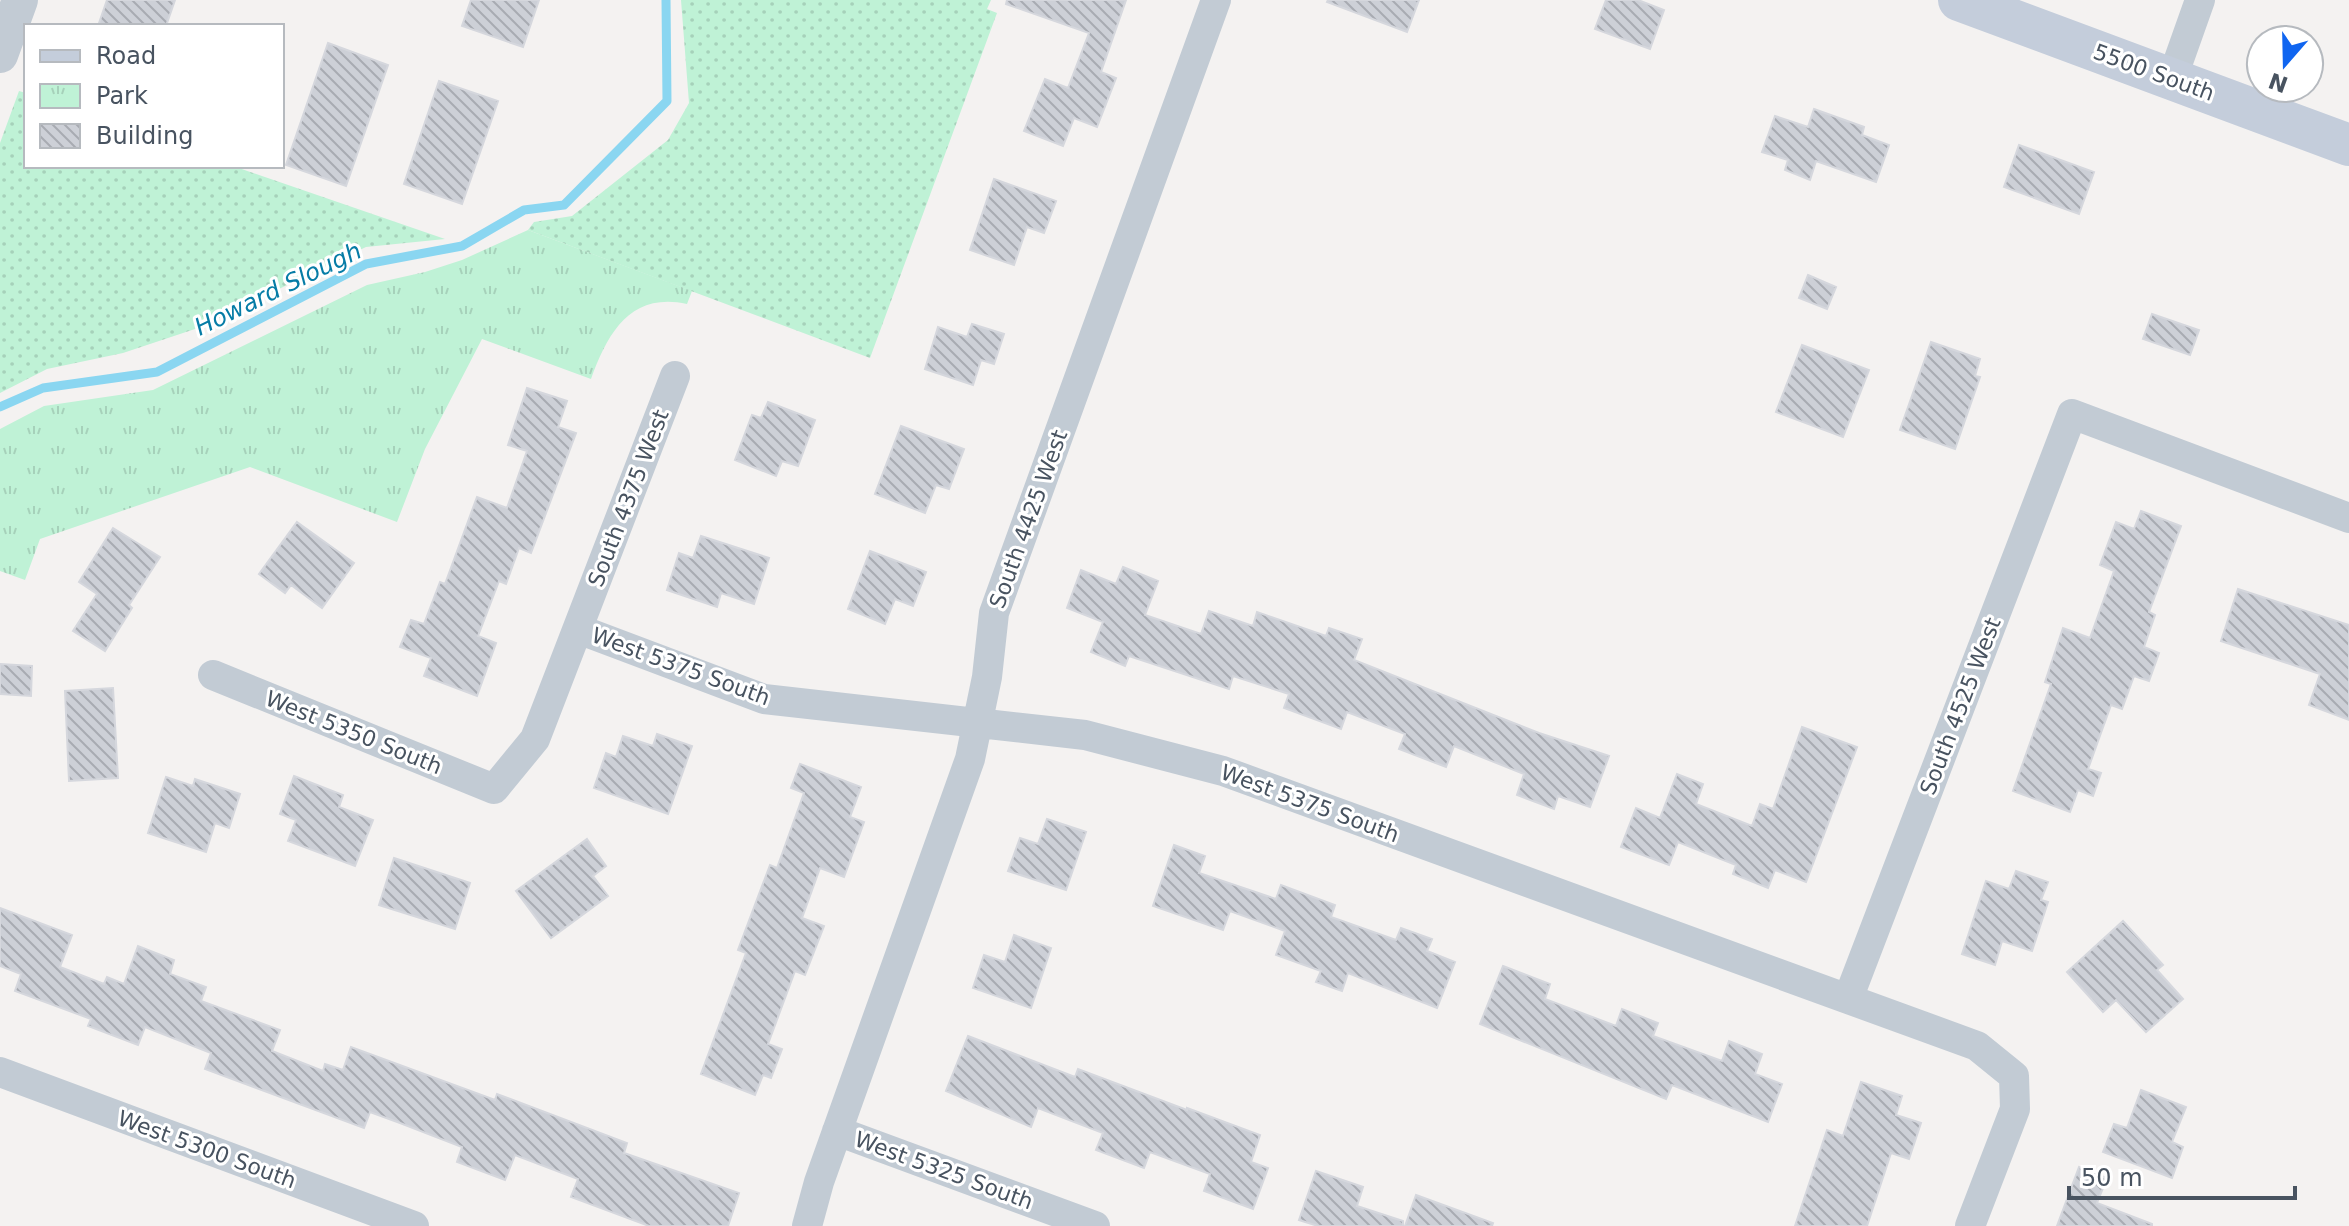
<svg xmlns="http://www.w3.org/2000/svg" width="2349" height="1226" viewBox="0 0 2349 1226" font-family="'DejaVu Sans',sans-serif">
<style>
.grass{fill:url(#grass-dots)}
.park{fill:url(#park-tufts)}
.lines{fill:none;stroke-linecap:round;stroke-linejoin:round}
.stream{stroke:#8ad6f1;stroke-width:9}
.building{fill:url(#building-back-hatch);stroke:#d5d7dd;stroke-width:2}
.minor{stroke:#c2cbd4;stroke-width:30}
.tertiary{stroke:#c2cbd4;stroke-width:36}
.secondary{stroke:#c4cddb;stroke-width:42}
.labels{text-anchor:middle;stroke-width:6;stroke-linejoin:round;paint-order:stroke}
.street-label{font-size:22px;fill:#485360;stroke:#fff}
.water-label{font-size:24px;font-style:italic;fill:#067ca6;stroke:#fff}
</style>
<defs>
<pattern id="grass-dots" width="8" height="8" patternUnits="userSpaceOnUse" patternTransform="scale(2)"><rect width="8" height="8" fill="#bff2d6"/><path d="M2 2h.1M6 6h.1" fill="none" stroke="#a6d1ba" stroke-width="1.8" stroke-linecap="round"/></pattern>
<pattern id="park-tufts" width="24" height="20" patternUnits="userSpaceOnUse" patternTransform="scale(2)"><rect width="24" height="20" fill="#bff2d6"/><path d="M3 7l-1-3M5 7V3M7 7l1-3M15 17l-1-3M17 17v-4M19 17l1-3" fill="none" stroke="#a6d1ba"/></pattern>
<pattern id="building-back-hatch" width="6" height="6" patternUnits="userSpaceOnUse" patternTransform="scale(2)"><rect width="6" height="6" fill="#cdd0d7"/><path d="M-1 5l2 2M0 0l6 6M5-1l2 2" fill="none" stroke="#a8abb2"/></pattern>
</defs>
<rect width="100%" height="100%" fill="#f4f2f1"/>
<path class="grass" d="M 681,0 L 991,0 L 987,9 L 997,13 L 870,358 L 528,230 L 534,222 L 572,216 L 668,140 L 689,103 Z
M 19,91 L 26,93 L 26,166 L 233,166 L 445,239 L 366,247 L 198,328 L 123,353 L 47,369 L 0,393 L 0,143 Z"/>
<path class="park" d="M 528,230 L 692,291 L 687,304 C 631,292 608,332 591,379 L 482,339 L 425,449 L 397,522 L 250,467 L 40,539 L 25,580 L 0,571 L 0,429 L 44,406 L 153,390 L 367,285 L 425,272 L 462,260 Z"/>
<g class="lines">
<path class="stream" d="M 0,407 L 43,388 L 157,372 L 366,264 L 462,246 L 524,210 L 564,205 L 667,101 L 666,0"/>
</g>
<path class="building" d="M 107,0 L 175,0 L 166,26 L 98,26 Z
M 471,0 L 539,0 L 523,47 L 462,26 Z
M 1007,0 L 1126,0 L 1101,72 L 1116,78 L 1097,127 L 1074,118 L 1063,146 L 1024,131 L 1045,79 L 1068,88 L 1089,33 L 1006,4 Z
M 1328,0 L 1419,0 L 1407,32 L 1327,2 Z
M 1606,0 L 1638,0 L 1664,10 L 1650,49 L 1595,29 Z
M 328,43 L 388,65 L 346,186 L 286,165 Z
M 439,81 L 498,101 L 462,204 L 404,184 Z
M 1814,109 L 1864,127 L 1862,135 L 1889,145 L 1876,182 L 1816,161 L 1810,180 L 1785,170 L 1788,160 L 1762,152 L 1775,116 L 1808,127 Z
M 2019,145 L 2094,172 L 2079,214 L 2004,187 Z
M 994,179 L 1056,201 L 1044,233 L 1027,227 L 1014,265 L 970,250 Z
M 1808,275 L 1836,287 L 1827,309 L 1799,298 Z
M 2152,314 L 2199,330 L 2190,355 L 2143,339 Z
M 972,324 L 1004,334 L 994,364 L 981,360 L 973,385 L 925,369 L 938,327 L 967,337 Z
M 1931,342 L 1980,359 L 1975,376 L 1980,377 L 1955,449 L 1900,430 Z
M 1802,345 L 1869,370 L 1843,437 L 1776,412 Z
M 527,388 L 567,401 L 558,427 L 576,433 L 531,553 L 519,548 L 506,584 L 499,581 L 478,636 L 496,643 L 477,696 L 424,676 L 431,658 L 400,647 L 411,620 L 424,624 L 440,582 L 445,584 L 477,497 L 507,508 L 527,451 L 508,445 Z
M 768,402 L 815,420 L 798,466 L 782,461 L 776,476 L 735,460 L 752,415 L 761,418 Z
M 901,426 L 964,449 L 949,489 L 936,485 L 925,513 L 875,494 Z
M 2141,511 L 2181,526 L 2149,612 L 2155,615 L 2144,647 L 2159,653 L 2149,681 L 2134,676 L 2122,709 L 2111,705 L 2088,769 L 2101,773 L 2093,796 L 2078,790 L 2070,812 L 2013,791 L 2051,684 L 2045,682 L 2063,628 L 2090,638 L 2114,571 L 2100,565 L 2116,522 L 2134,529 Z
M 297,522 L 354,563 L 322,608 L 291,585 L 285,593 L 259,574 Z
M 113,528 L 160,557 L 129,605 L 132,608 L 105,651 L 73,631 L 97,594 L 79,582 Z
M 701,536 L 769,558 L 754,604 L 721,593 L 717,607 L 667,590 L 679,553 L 693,558 Z
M 870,551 L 926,572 L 913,606 L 895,599 L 885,624 L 848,609 Z
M 1123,567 L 1158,581 L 1145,615 L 1201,634 L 1209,611 L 1253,626 L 1257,612 L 1326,636 L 1329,628 L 1362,639 L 1354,660 L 1539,733 L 1609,756 L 1590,807 L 1558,796 L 1554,809 L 1517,795 L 1524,774 L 1454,746 L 1446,767 L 1399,749 L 1405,734 L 1347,712 L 1341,729 L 1284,708 L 1289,694 L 1233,676 L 1229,689 L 1129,656 L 1125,666 L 1091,652 L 1103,622 L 1067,608 L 1081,570 L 1116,584 Z
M 2238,589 L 2349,625 L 2349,720 L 2309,705 L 2320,674 L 2221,641 Z
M 0,664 L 32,666 L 31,696 L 0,694 Z
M 113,688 L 118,778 L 69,781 L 65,691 Z
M 1802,727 L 1857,747 L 1806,882 L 1775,870 L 1768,888 L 1733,874 L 1736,865 L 1678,842 L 1669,865 L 1621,847 L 1636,808 L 1660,818 L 1677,774 L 1703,784 L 1696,804 L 1752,826 L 1760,804 L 1773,809 Z
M 657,734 L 692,746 L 668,814 L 594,788 L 606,753 L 616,757 L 623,736 L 653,746 Z
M 800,764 L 861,787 L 850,817 L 864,822 L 844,877 L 820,868 L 802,918 L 824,926 L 805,975 L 795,971 L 768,1044 L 782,1049 L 771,1078 L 763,1075 L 755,1095 L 701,1074 L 746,953 L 738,950 L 770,865 L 777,868 L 804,793 L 791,788 Z
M 294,776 L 343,795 L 339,807 L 373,820 L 355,866 L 288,841 L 296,820 L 280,814 Z
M 166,777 L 193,786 L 195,779 L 240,794 L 229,828 L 215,823 L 206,852 L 148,833 Z
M 1047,819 L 1086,832 L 1066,890 L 1008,871 L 1020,838 L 1038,844 Z
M 587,839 L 606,866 L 593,876 L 608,896 L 551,938 L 516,891 Z
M 1174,845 L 1205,856 L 1199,873 L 1276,899 L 1281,885 L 1335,905 L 1331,917 L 1396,940 L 1401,928 L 1432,939 L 1427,951 L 1455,962 L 1437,1008 L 1348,973 L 1342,991 L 1316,982 L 1321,971 L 1276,955 L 1285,931 L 1230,911 L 1223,930 L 1153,906 Z
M 394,858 L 470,883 L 455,929 L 379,905 Z
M 2016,871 L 2048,882 L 2041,900 L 2048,902 L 2032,951 L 2002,941 L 1995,965 L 1962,954 L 1986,881 L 2009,889 Z
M 0,908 L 72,935 L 60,967 L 104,984 L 107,977 L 124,984 L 138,946 L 174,960 L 170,974 L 206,987 L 201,1001 L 280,1030 L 272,1051 L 323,1071 L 325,1064 L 343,1070 L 351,1047 L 495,1100 L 497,1094 L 627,1143 L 624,1153 L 739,1193 L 728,1226 L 649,1226 L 571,1197 L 578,1179 L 515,1155 L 505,1180 L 457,1162 L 462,1147 L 400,1123 L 370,1112 L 364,1128 L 205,1069 L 211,1053 L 145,1027 L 138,1045 L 88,1026 L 91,1019 L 15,991 L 21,974 L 0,966 Z
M 2123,921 L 2163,965 L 2157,970 L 2183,999 L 2146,1032 L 2116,1000 L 2103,1012 L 2067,972 Z
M 1014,935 L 1051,948 L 1031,1008 L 973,988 L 984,955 L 1005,962 Z
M 1503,966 L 1550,984 L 1545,999 L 1616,1026 L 1622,1009 L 1658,1023 L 1653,1036 L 1722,1061 L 1729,1041 L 1762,1054 L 1755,1074 L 1782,1084 L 1768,1122 L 1672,1085 L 1666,1099 L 1480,1024 Z
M 968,1036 L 1075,1077 L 1078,1069 L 1187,1110 L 1187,1108 L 1260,1135 L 1251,1162 L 1268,1168 L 1253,1209 L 1204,1191 L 1210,1174 L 1150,1152 L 1144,1168 L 1096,1150 L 1103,1133 L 1038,1108 L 1031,1127 L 946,1091 Z
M 1861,1082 L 1902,1096 L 1896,1115 L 1921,1123 L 1909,1159 L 1891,1153 L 1867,1226 L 1795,1226 L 1827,1130 L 1843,1136 Z
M 2141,1090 L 2186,1107 L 2172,1142 L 2183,1147 L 2172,1178 L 2103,1152 L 2114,1124 L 2127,1128 Z
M 2079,1167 L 2107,1178 L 2097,1203 L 2152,1224 L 2152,1226 L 2057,1226 Z
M 1316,1171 L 1363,1187 L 1357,1206 L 1403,1221 L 1403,1226 L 1318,1226 L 1299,1220 Z
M 1416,1195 L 1493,1223 L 1492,1226 L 1405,1226 Z"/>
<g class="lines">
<path class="minor" d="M 2172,79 L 2200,0
M 578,629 L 764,699 L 1085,735 L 1223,771 L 1977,1046 L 2014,1076 L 2015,1109 L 1970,1226
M 213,675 L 494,789 L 535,739 L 675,376
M 1848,999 L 2072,414 L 2349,518
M 0,1072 L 414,1226
M 837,1131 L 1095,1226
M 807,1226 L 819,1182 L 970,759 L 987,677 L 994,613 L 1216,0"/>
<path class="tertiary" d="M 0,55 L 20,0"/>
<path class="secondary" d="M 1959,0 L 2349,145"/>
</g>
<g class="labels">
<g class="street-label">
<text transform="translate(2154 72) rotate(20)" y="8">5500 South</text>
<text transform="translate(628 498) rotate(-69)" y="8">South 4375 West</text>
<text transform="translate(1028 519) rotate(-70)" y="8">South 4425 West</text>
<text transform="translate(681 666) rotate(20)" y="8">West 5375 South</text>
<text transform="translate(1960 706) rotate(-69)" y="8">South 4525 West</text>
<text transform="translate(354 732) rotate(22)" y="8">West 5350 South</text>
<text transform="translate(1310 803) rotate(20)" y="8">West 5375 South</text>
<text transform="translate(207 1149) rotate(20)" y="8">West 5300 South</text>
<text transform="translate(944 1170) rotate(20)" y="8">West 5325 South</text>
</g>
<g class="water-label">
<text transform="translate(278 289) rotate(-26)" y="8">Howard Slough</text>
</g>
</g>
<rect x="24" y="24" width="260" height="144" fill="#ffffff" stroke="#b6babf" stroke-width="2"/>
<rect x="40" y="50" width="40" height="12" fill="#c4cddb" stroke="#b6babf" stroke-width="2"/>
<text x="96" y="64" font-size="24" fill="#485360">Road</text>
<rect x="40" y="84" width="40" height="24" fill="url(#park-tufts)" stroke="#b6babf" stroke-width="2"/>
<text x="96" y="104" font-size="24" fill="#485360">Park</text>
<rect x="40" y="124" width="40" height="24" fill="url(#building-back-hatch)" stroke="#b6babf" stroke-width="2"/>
<text x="96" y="144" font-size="24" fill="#485360">Building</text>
<g transform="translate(2285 64) rotate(200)"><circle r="38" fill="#ffffff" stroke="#b6babf" stroke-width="2"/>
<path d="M0-6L14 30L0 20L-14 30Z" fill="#1065f0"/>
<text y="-12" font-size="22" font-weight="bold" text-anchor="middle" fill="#485360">N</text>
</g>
<path d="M2069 1186v12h226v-12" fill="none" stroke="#485360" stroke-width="4"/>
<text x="2081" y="1186" font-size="24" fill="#485360" stroke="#ffffff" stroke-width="6" paint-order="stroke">50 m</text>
</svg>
